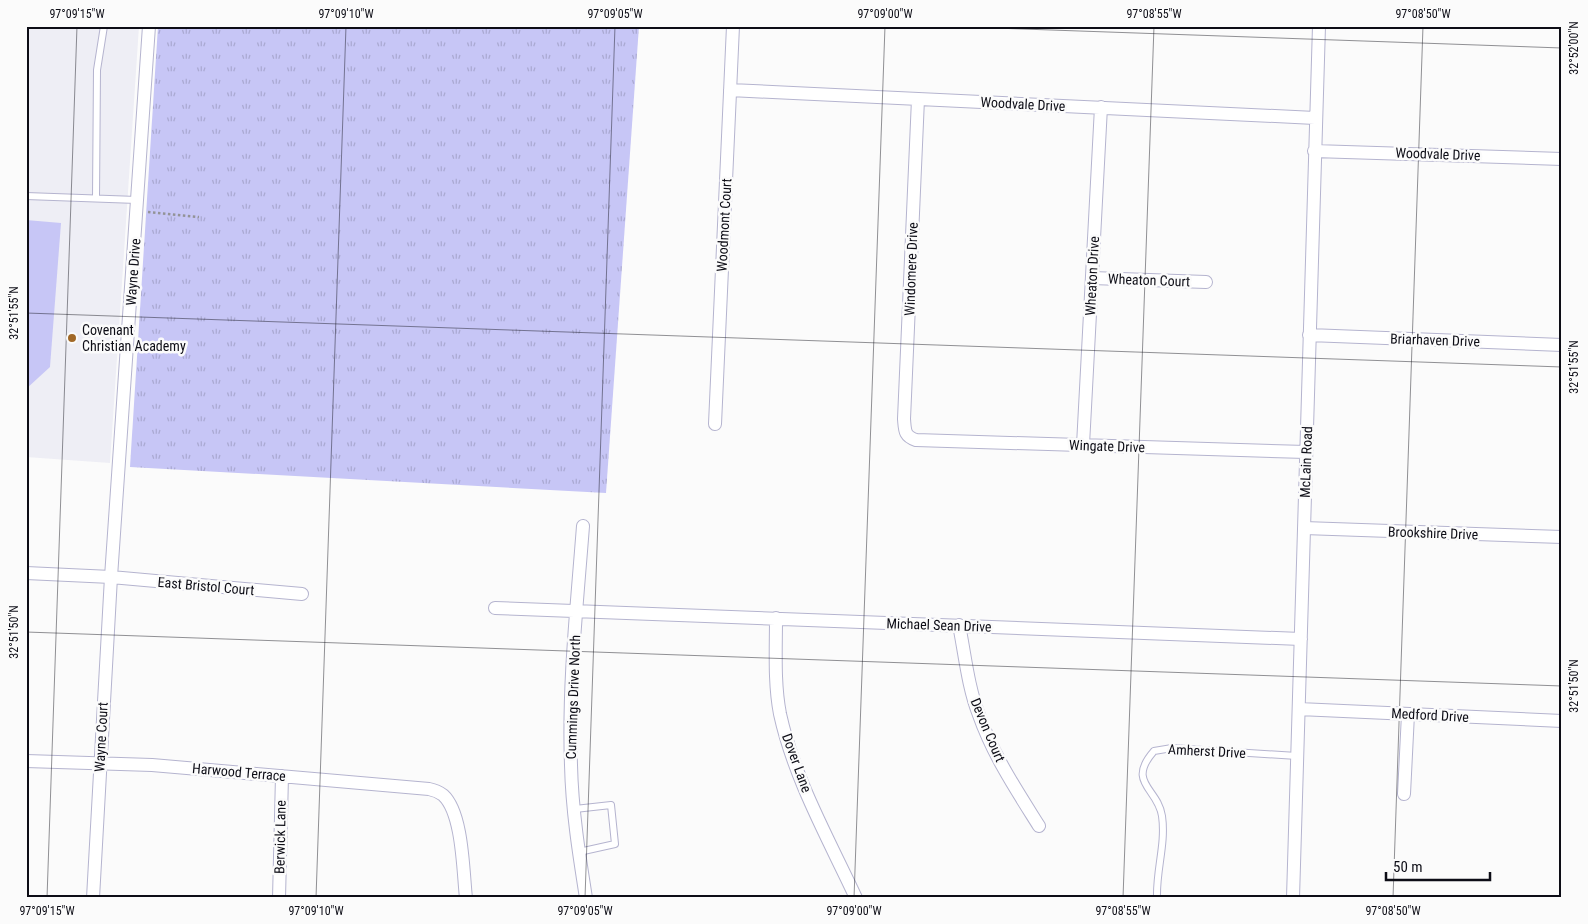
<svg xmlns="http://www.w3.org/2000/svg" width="1588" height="924" viewBox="0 0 1588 924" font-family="'Roboto Condensed',sans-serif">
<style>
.built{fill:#eeeef5}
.grass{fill:url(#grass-tufts)}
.pitch{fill:#c7c6f6}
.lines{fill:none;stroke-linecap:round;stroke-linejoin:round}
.lane-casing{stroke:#b5b4cf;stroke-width:8}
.street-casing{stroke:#b5b4cf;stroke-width:14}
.path{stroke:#939397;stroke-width:2.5;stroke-dasharray:2.5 2.5;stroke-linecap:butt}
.lane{stroke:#fff;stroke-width:6}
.street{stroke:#fff;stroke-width:12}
.ticks{fill:none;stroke:#0d0d16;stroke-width:1;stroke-opacity:0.45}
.poi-dot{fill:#a16827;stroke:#fbfbfb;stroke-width:2}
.labels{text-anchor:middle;stroke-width:5;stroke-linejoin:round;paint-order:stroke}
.street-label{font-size:14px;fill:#0d0d16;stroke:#fbfbfb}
.poi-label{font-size:14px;fill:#0d0d16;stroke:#fbfbfb;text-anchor:start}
.neatline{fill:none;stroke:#0d0d16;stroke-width:2}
.ticks-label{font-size:12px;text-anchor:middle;fill:#0d0d16}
</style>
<defs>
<pattern id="grass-tufts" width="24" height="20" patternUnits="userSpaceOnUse" patternTransform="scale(1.25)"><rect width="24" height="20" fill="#c7c6f6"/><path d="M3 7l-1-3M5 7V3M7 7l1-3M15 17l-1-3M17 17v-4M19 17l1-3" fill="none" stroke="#aaa9d2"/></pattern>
</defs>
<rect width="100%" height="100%" fill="#fbfbfb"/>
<path class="built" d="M 26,26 L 139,26 L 110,463 L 26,457 Z"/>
<path class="grass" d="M 158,26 L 639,26 L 606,493 L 130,467 Z"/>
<path class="pitch" d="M 26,220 L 61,223 L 50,367 L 26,389 Z"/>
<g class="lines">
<g class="lane-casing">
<path id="lane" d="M 26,196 L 137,200
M 96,198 L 97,70 L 104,26
M 575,809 L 611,805 L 615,844 L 579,852
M 1157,898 C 1156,870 1166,844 1162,816 C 1158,788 1126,783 1154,751 L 1172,748 L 1297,756"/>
</g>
<g class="street-casing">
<path id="street" d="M 730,90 L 1315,118
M 918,99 L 904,419 C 905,430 904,436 916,440 L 1306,452
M 1314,151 L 1562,159
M 1092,278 L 1206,282
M 1309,335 L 1562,345
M 715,424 L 733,26
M 1083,445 L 1101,107
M 583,526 C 577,605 568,686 571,765 C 572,810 579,854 586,898
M 1304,528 L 1562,537
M 26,573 L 111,577 L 302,594
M 495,608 L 1301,639
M 776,618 C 776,650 774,683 780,714 C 794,778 828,838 856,898
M 959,625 C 965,655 968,687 979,715 C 993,755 1017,791 1039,826
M 1299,709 L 1562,721
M 26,761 L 152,765 L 429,789 C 434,790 439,792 443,795 C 463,813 463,872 466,898
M 1404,794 L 1408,714
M 93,898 L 111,577 L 149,26
M 279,898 L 282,776
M 1293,898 L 1319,26"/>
</g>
<path class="path" d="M 148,212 L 199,217"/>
<use href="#lane" class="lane"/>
<use href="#street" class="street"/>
</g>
<path class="ticks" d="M 937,26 L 1562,48M 26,313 L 1562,367M 26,632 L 1562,686M 47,898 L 77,26M 316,898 L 346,26M 585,898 L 615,26M 854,898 L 885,26M 1123,898 L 1154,26M 1393,898 L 1423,26"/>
<circle class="poi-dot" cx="72" cy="338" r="5"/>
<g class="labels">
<g class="street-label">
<text transform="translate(1023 104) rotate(3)" y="5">Woodvale Drive</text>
<text transform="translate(1438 154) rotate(2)" y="5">Woodvale Drive</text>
<text transform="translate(724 225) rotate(-87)" y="5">Woodmont Court</text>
<text transform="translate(911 269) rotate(-88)" y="5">Windomere Drive</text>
<text transform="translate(133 272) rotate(-86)" y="5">Wayne Drive</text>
<text transform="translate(1092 276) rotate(-87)" y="5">Wheaton Drive</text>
<text transform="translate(1149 280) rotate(2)" y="5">Wheaton Court</text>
<text transform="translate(1435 340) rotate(2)" y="5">Briarhaven Drive</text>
<text transform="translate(1107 446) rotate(2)" y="5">Wingate Drive</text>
<text transform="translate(1306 462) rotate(-88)" y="5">McLain Road</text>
<text transform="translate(1433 533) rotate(2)" y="5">Brookshire Drive</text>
<text transform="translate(206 586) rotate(5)" y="5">East Bristol Court</text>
<text transform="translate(939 625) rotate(2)" y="5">Michael Sean Drive</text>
<text transform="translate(573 697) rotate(-88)" y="5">Cummings Drive North</text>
<text transform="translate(1430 715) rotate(3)" y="5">Medford Drive</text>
<text transform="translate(988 730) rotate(67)" y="5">Devon Court</text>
<text transform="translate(101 737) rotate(-87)" y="5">Wayne Court</text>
<text transform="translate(1207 751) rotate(3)" y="5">Amherst Drive</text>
<text transform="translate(797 763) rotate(70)" y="5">Dover Lane</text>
<text transform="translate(239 772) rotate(5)" y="5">Harwood Terrace</text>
<text transform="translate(280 837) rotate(-89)" y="5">Berwick Lane</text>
</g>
<g class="poi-label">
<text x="82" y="335">Covenant<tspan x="82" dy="16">Christian Academy</tspan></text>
</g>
</g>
<rect width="1588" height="924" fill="none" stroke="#fbfbfb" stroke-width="55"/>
<path d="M1386 872v8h104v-8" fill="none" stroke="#0d0d16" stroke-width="2.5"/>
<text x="1393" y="872" font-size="15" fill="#0d0d16" stroke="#fbfbfb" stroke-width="4" paint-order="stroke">50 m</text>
<rect x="28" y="28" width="1532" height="868" class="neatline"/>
<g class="ticks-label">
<text x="77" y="18">97°09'15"W</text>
<text x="346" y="18">97°09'10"W</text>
<text x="615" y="18">97°09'05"W</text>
<text x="885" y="18">97°09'00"W</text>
<text x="1154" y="18">97°08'55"W</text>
<text x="1423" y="18">97°08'50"W</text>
<text transform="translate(1574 48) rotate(-90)" y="4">32°52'00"N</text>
<text transform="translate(14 313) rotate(-90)" y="4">32°51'55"N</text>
<text transform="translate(1574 367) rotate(-90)" y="4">32°51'55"N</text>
<text transform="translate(14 632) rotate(-90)" y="4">32°51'50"N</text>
<text transform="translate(1574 686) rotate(-90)" y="4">32°51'50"N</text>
<text x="47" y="915">97°09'15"W</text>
<text x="316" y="915">97°09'10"W</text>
<text x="585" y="915">97°09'05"W</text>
<text x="854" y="915">97°09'00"W</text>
<text x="1123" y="915">97°08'55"W</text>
<text x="1393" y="915">97°08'50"W</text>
</g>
</svg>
